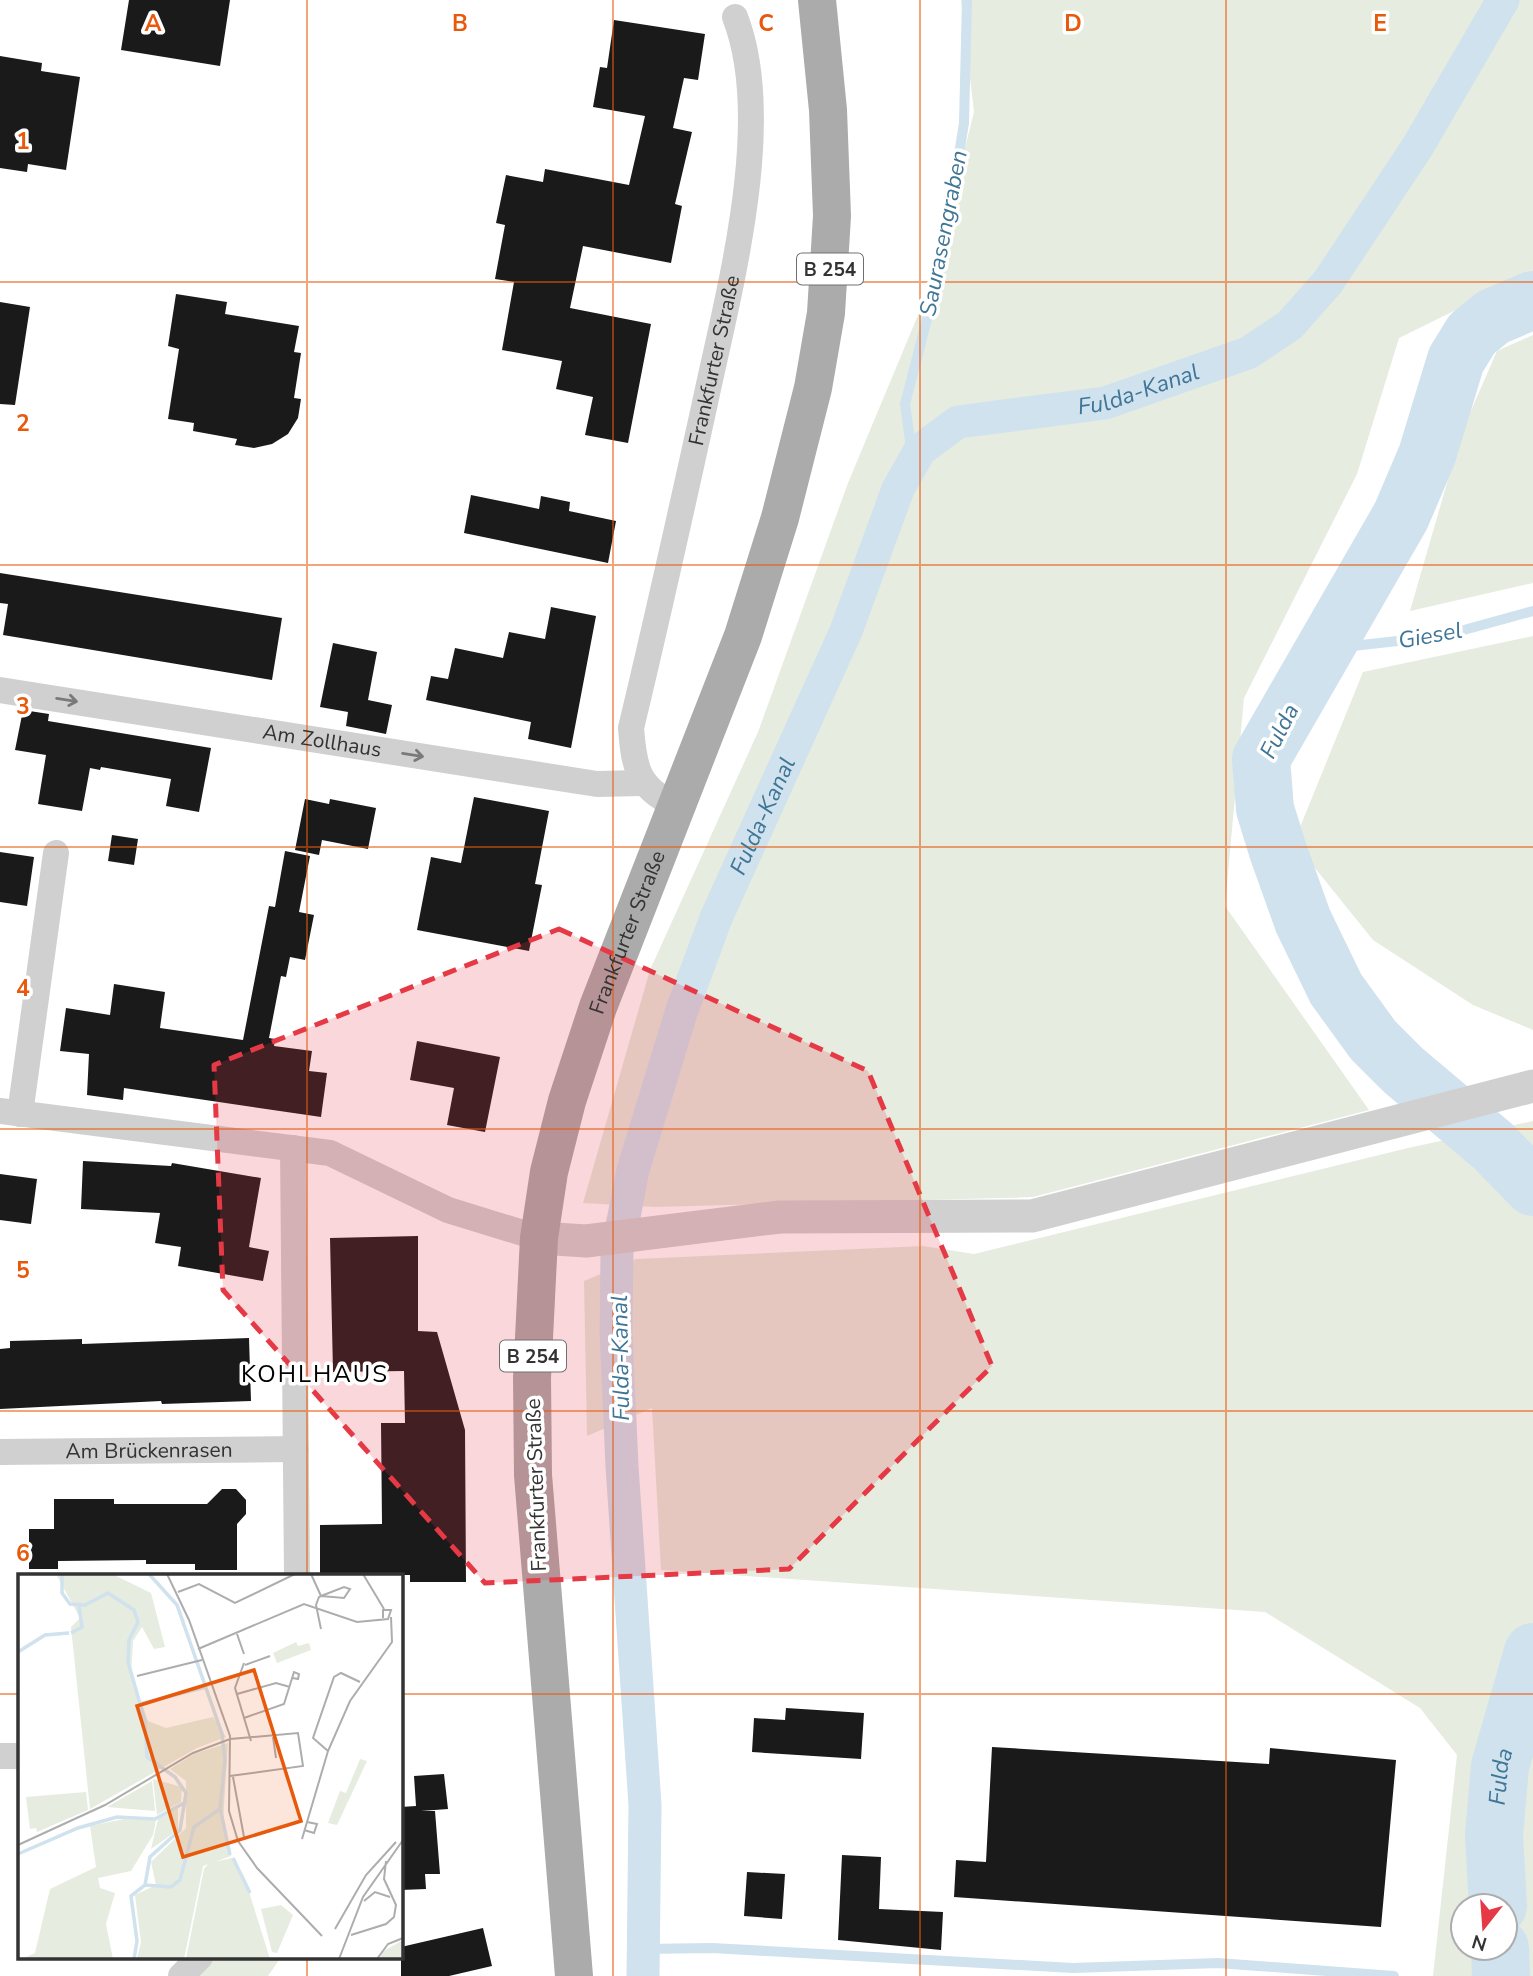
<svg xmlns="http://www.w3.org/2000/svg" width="1533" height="1976" viewBox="0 0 1533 1976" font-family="'Nunito Sans',sans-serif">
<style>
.green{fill:#e6ecdf;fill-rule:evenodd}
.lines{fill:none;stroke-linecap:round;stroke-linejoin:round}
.stream{stroke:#cfe2ee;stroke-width:10}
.canal{stroke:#cfe2ee;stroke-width:33}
.river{stroke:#cfe2ee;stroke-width:58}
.building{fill:#1a1a1a}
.minor{stroke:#d0d0d0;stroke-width:26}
.tertiary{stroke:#d0d0d0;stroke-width:33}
.primary{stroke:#ababab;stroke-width:38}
.oneway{stroke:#7a7a7a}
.marked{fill:#e63946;fill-opacity:0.2;stroke:#e63946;stroke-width:5;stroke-dasharray:14 9;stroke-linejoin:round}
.grid{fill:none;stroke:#e8590c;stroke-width:2;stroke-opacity:0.55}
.labels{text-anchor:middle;stroke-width:7;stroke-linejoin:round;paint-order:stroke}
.shield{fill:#fff;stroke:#707070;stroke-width:2}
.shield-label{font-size:19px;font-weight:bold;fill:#333}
.street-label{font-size:21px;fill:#333;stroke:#fff}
.water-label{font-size:23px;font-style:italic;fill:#3f7597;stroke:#fff}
.quarter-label{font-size:24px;letter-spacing:2px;fill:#000;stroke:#fff}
.inset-river{fill:none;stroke:#cfe2ee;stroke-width:3.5}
.inset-road{fill:none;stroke:#adadad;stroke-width:2}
.view{fill:#e8590c;fill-opacity:0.15;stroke:#e8590c;stroke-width:3.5}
.inset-edge{fill:none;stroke:#333;stroke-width:3.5}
.grid-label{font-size:23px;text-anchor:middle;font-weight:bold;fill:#e8590c;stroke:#fff;stroke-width:7;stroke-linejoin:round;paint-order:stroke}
</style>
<rect width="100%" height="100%" fill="#fff"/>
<path class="green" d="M 961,0 L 1533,0 L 1533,272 L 1399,338 L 1357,474 L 1244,698 L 1225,906 L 1369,1110 L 1033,1197 L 655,1207 L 583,1203 L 650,970 L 758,732 L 848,483 L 931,284 L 974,112 Z
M 1533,335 L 1533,583 L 1410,611 L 1462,431 L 1497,351 Z
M 1533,636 L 1533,1030 L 1473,1005 L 1373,940 L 1294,842 L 1363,672 Z
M 1533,1121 L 1533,1976 L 1433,1976 L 1457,1755 L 1420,1708 L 1265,1612 L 661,1570 L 652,1408 L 587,1436 L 584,1281 L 636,1259 L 923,1246 L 974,1254 L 1408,1148 ZM 1463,1906 L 1505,1906 L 1505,1948 L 1463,1948 Z
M 211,1957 L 281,1957 L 268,1976 L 194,1976 Z"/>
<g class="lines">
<path class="stream" d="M 913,462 L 905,404 L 942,261 L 964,123 L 967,0
M 1326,649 L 1442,636 L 1533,611
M 643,1949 L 712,1948 L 1073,1968 L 1218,1963 L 1394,1976"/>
<path class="canal" id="s1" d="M 643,1976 L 645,1805 L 622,1466 L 616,1332 L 617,1252 L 633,1170 L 682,1010 L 716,918 L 846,631 L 898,489 L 920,450 L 958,422 L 1105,403 L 1248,353 L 1290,325 L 1328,282 L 1418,146 L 1503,0"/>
<g class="river">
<path d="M 1533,300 L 1493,317 L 1472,334 L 1456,360 L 1427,455 L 1401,516 L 1261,759 L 1265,809 L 1278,851 L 1303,921 L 1336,989 L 1373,1040 L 1403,1070 L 1493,1146 L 1533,1187"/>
<path id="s2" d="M 1498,1906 L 1494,1835 L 1500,1766 L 1533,1652"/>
<path d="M 1500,1948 L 1501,1976"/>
</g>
</g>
<path class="building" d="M 129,0 L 230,0 L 220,66 L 121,50 Z
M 614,20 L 705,34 L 698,80 L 684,78 L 673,128 L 692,132 L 675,204 L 682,206 L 671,263 L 583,246 L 570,308 L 651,324 L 628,443 L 585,435 L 593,397 L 556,389 L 562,361 L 502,350 L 514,282 L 495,279 L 505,225 L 496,223 L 506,175 L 543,182 L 545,169 L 629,185 L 645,116 L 593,107 L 600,67 L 607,68 Z
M 0,56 L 42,63 L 41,71 L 80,77 L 66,170 L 28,164 L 27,172 L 0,168 Z
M 176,294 L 227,302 L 225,314 L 299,326 L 294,352 L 301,353 L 294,398 L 301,399 L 298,418 L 288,434 L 272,444 L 254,448 L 235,445 L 237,439 L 193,431 L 194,423 L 168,419 L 179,349 L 168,346 Z
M 0,302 L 30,307 L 15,405 L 0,404 Z
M 471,495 L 539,509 L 541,496 L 570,502 L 569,511 L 616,521 L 608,563 L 464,533 Z
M 0,573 L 282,618 L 272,680 L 3,635 L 8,604 L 0,603 Z
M 551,607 L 596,616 L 571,748 L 528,739 L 531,722 L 426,700 L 431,676 L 448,679 L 455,648 L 503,658 L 509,632 L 545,639 Z
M 333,643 L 377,652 L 368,700 L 392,705 L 386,734 L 346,726 L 348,712 L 320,707 Z
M 23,710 L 49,714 L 48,721 L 211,748 L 199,812 L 166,806 L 171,779 L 101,767 L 100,770 L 90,768 L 82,811 L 38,804 L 46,755 L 15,750 Z
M 474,797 L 549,811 L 535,884 L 542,885 L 529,951 L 417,930 L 431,857 L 461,863 Z
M 305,799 L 329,804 L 330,799 L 376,808 L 368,849 L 322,840 L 319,855 L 295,850 Z
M 112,835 L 138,839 L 134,865 L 108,861 Z
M 285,851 L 310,856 L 299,912 L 314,915 L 305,960 L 290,957 L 286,977 L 281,976 L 269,1038 L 275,1039 L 274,1046 L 312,1051 L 309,1071 L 327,1073 L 321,1117 L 124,1088 L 123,1100 L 87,1095 L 89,1054 L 60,1051 L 66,1008 L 110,1015 L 114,984 L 165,992 L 160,1028 L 243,1040 L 269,906 L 275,907 Z
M 0,852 L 34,857 L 27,906 L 0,902 Z
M 417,1041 L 500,1057 L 485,1132 L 447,1125 L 454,1088 L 410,1080 Z
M 83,1161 L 171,1166 L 172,1163 L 261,1178 L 249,1247 L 269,1251 L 263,1281 L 178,1266 L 181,1247 L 155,1243 L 160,1213 L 81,1209 Z
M 0,1174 L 37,1179 L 31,1224 L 0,1220 Z
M 418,1236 L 418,1331 L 437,1332 L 465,1430 L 466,1582 L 410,1582 L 410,1575 L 320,1575 L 320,1525 L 382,1524 L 381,1423 L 405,1423 L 404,1371 L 333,1372 L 330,1238 Z
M 249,1338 L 251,1401 L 162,1404 L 161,1401 L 0,1409 L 0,1349 L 10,1348 L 10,1341 L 82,1339 L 82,1344 Z
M 222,1489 L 236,1489 L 246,1500 L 246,1514 L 237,1524 L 237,1570 L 195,1570 L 195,1564 L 146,1564 L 146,1560 L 58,1561 L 58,1569 L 29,1569 L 29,1529 L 54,1529 L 54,1499 L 114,1499 L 114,1504 L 207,1504 Z
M 786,1708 L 864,1713 L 861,1759 L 752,1752 L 754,1718 L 785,1720 Z
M 992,1747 L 1269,1764 L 1270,1748 L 1396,1760 L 1381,1927 L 954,1897 L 956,1860 L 986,1862 Z
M 444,1774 L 448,1809 L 421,1811 L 435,1811 L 440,1874 L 425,1874 L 426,1889 L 401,1890 L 401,1807 L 416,1806 L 414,1776 Z
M 842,1855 L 881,1857 L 879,1909 L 943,1912 L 941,1950 L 838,1940 Z
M 747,1872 L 785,1874 L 782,1919 L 744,1916 Z
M 483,1928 L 492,1966 L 449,1976 L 401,1976 L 401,1947 Z"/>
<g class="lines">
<g class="minor">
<path id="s3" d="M 0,690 L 597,784 L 642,783"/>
<path id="s4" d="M 675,805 C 638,788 634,768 631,728 C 657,620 681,512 705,403 C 728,294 776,122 735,17"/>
<path d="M 0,1111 L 330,1153 L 448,1210 L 539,1238"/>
<path d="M 20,1114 L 56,853"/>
<path d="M 293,1148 L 297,1575"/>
<path id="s5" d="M 0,1452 L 296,1449"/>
<path d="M 0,1756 L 19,1756"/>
<path d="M 181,1976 L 200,1957"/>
</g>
<path class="tertiary" d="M 539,1238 L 586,1241 L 780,1217 L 1032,1216 L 1533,1086"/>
<path class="primary" id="s6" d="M 574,1976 L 533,1475 L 532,1378 L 539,1238 L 549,1172 L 567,1101 L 598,1007 L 743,636 L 780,518 L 813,388 L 826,313 L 832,216 L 828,110 L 817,0"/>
</g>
<defs><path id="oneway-shaft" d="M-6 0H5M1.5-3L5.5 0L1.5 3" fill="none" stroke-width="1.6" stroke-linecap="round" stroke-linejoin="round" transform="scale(1.75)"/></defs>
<g class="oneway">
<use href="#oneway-shaft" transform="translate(67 700) rotate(9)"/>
<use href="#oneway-shaft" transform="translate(413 755) rotate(9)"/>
</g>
<path class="marked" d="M 559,929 L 868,1071 L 992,1366 L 789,1569 L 485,1583 L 223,1290 L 214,1065 Z"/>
<path class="grid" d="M 307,0 L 307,1575M 613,0 L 613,1976M 920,0 L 920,1976M 1226,0 L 1226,1976M 0,282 L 1533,282M 0,565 L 1533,565M 0,847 L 1533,847M 0,1129 L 1533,1129M 0,1411 L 1533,1411M 0,1694 L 19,1694M 401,1694 L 1533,1694M 307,1957 L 307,1976"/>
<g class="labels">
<g class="shield">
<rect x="797" y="253.5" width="66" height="31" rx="5"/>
<rect x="500" y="1340.5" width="66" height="31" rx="5"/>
</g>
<g class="shield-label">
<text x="830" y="276">B 254</text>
<text x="533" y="1363">B 254</text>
</g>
<g class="street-label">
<text dy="7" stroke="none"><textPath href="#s4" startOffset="472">Frankfurter Straße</textPath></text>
<text dy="7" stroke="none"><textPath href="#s3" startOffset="326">Am Zollhaus</textPath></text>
<text dy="7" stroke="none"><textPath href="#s6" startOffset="1059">Frankfurter Straße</textPath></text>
<text dy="7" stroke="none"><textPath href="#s5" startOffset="149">Am Brückenrasen</textPath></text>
<text transform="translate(536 1485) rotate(-92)" y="7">Frankfurter Straße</text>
</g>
<g class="water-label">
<text transform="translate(943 233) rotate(-79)" y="8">Saurasengraben</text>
<text dy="8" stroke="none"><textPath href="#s1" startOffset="1816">Fulda-Kanal</textPath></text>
<text transform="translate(1430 635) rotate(-10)" y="8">Giesel</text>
<text transform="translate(1279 731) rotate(-63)" y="8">Fulda</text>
<text dy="8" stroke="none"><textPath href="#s1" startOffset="1186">Fulda-Kanal</textPath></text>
<text transform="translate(620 1358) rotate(-91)" y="8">Fulda-Kanal</text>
<text dy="8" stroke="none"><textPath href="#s2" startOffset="130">Fulda</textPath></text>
</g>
<g class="quarter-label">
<text x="315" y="1382">KOHLHAUS</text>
</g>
</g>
<g transform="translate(18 1574)">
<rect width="385" height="385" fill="#fff"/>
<path d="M 38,0 L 94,0 L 133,19 L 147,73 L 136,75 L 124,53 L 115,67 L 113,99 L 130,147 L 148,154 L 195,143 L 208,163 L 179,174 L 72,235 L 53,53 L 62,44 ZM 278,68 L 280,72 L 291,69 L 293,76 L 259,89 L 255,79 ZM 210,169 L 205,247 L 213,282 L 185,292 L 166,385 L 119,385 L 123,368 L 117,321 L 138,311 L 133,288 L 168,254 L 168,207 L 152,195 L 176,180 ZM 342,185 L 349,187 L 319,251 L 310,249 L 322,217 L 328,219 ZM 135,205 L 164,213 L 163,228 L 139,241 ZM 134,207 L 137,237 L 89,233 ZM 68,218 L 70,236 L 19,258 L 18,254 L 12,255 L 8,223 ZM 160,234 L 160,256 L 133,275 L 140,245 ZM 106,245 L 138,246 L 135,261 L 113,297 L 80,304 L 82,314 L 97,319 L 88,350 L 95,385 L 4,385 L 17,379 L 32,315 L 78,293 L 72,252 ZM 214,284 L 227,305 L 252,385 L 168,385 L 186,295 L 191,289 ZM 263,331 L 275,341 L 259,379 L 254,378 L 243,335 ZM 385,366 L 385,385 L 361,385 L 366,377 Z" fill="#e6ecdf"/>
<path class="inset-river" d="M 44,0 L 44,19 L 52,30 L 67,31 L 90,19 L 116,36 L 120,48 L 111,66 L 110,88 L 127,147 L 129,183 L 157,203 L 168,219 L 162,256 L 132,283 L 127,311 L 113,322 L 119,367 L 116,385M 53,59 L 64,53 L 61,32M 0,78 L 27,61 L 51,59M 121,130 L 188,113M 202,233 L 212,281M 0,280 L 60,254 L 99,243 L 137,245 L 166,229M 215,284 L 232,319M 127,311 L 153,313 L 162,306 L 176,253 L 202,235 L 207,186 L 204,160 L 159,31 L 131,0"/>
<path class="inset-road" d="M 149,0 L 171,46 L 212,162 L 211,237 L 220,267 L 239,294 L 304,362M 293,0 L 303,22M 345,0 L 366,35M 160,18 L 181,10 L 217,29 L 277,0M 303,55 L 298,31 L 301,23 L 303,22 L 326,13 L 332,15 L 326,24 L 303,22M 219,60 L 226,80M 180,75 L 286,30 L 339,48 L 370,45 L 373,36 L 365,36 L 365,44M 226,89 L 217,114 L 233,167M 227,91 L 252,82M 119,102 L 184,86M 219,120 L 258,109 L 272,113M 226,144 L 266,130 L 276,98 L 281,100 L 280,105 L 275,104M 255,163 L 258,184M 310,177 L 295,164 L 316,103 L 323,99 L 342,108M 215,203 L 226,263M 286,256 L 296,259 L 299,250 L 289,248M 284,265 L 310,177 L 332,127 L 374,68 L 373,43M 0,271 L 87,231 L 175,179 L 212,165 L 280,159 L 285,192 L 212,202M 346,327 L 357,318 L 372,323M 317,355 L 348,301 L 378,268M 333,361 L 368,350 L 376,343 L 378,331 L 366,305 L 368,287M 321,385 L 345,323 L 385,266M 359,385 L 370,370 L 385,364"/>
<path class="view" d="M 236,96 L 283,247 L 165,283 L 119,132 Z"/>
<rect width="385" height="385" class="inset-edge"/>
</g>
<g class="grid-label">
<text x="153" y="31">A</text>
<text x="460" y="31">B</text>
<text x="766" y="31">C</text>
<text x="1073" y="31">D</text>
<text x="1380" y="31">E</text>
<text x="23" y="149">1</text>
<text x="23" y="431">2</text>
<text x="23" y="714">3</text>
<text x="23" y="996">4</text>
<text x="23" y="1278">5</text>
<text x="23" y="1561">6</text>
</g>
<g transform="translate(1484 1927) rotate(197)"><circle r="33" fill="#ffffff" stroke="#adadad" stroke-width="2"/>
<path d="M0-5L12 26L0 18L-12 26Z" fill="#e63946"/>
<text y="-10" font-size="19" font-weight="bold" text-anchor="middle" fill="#333333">N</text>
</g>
</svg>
